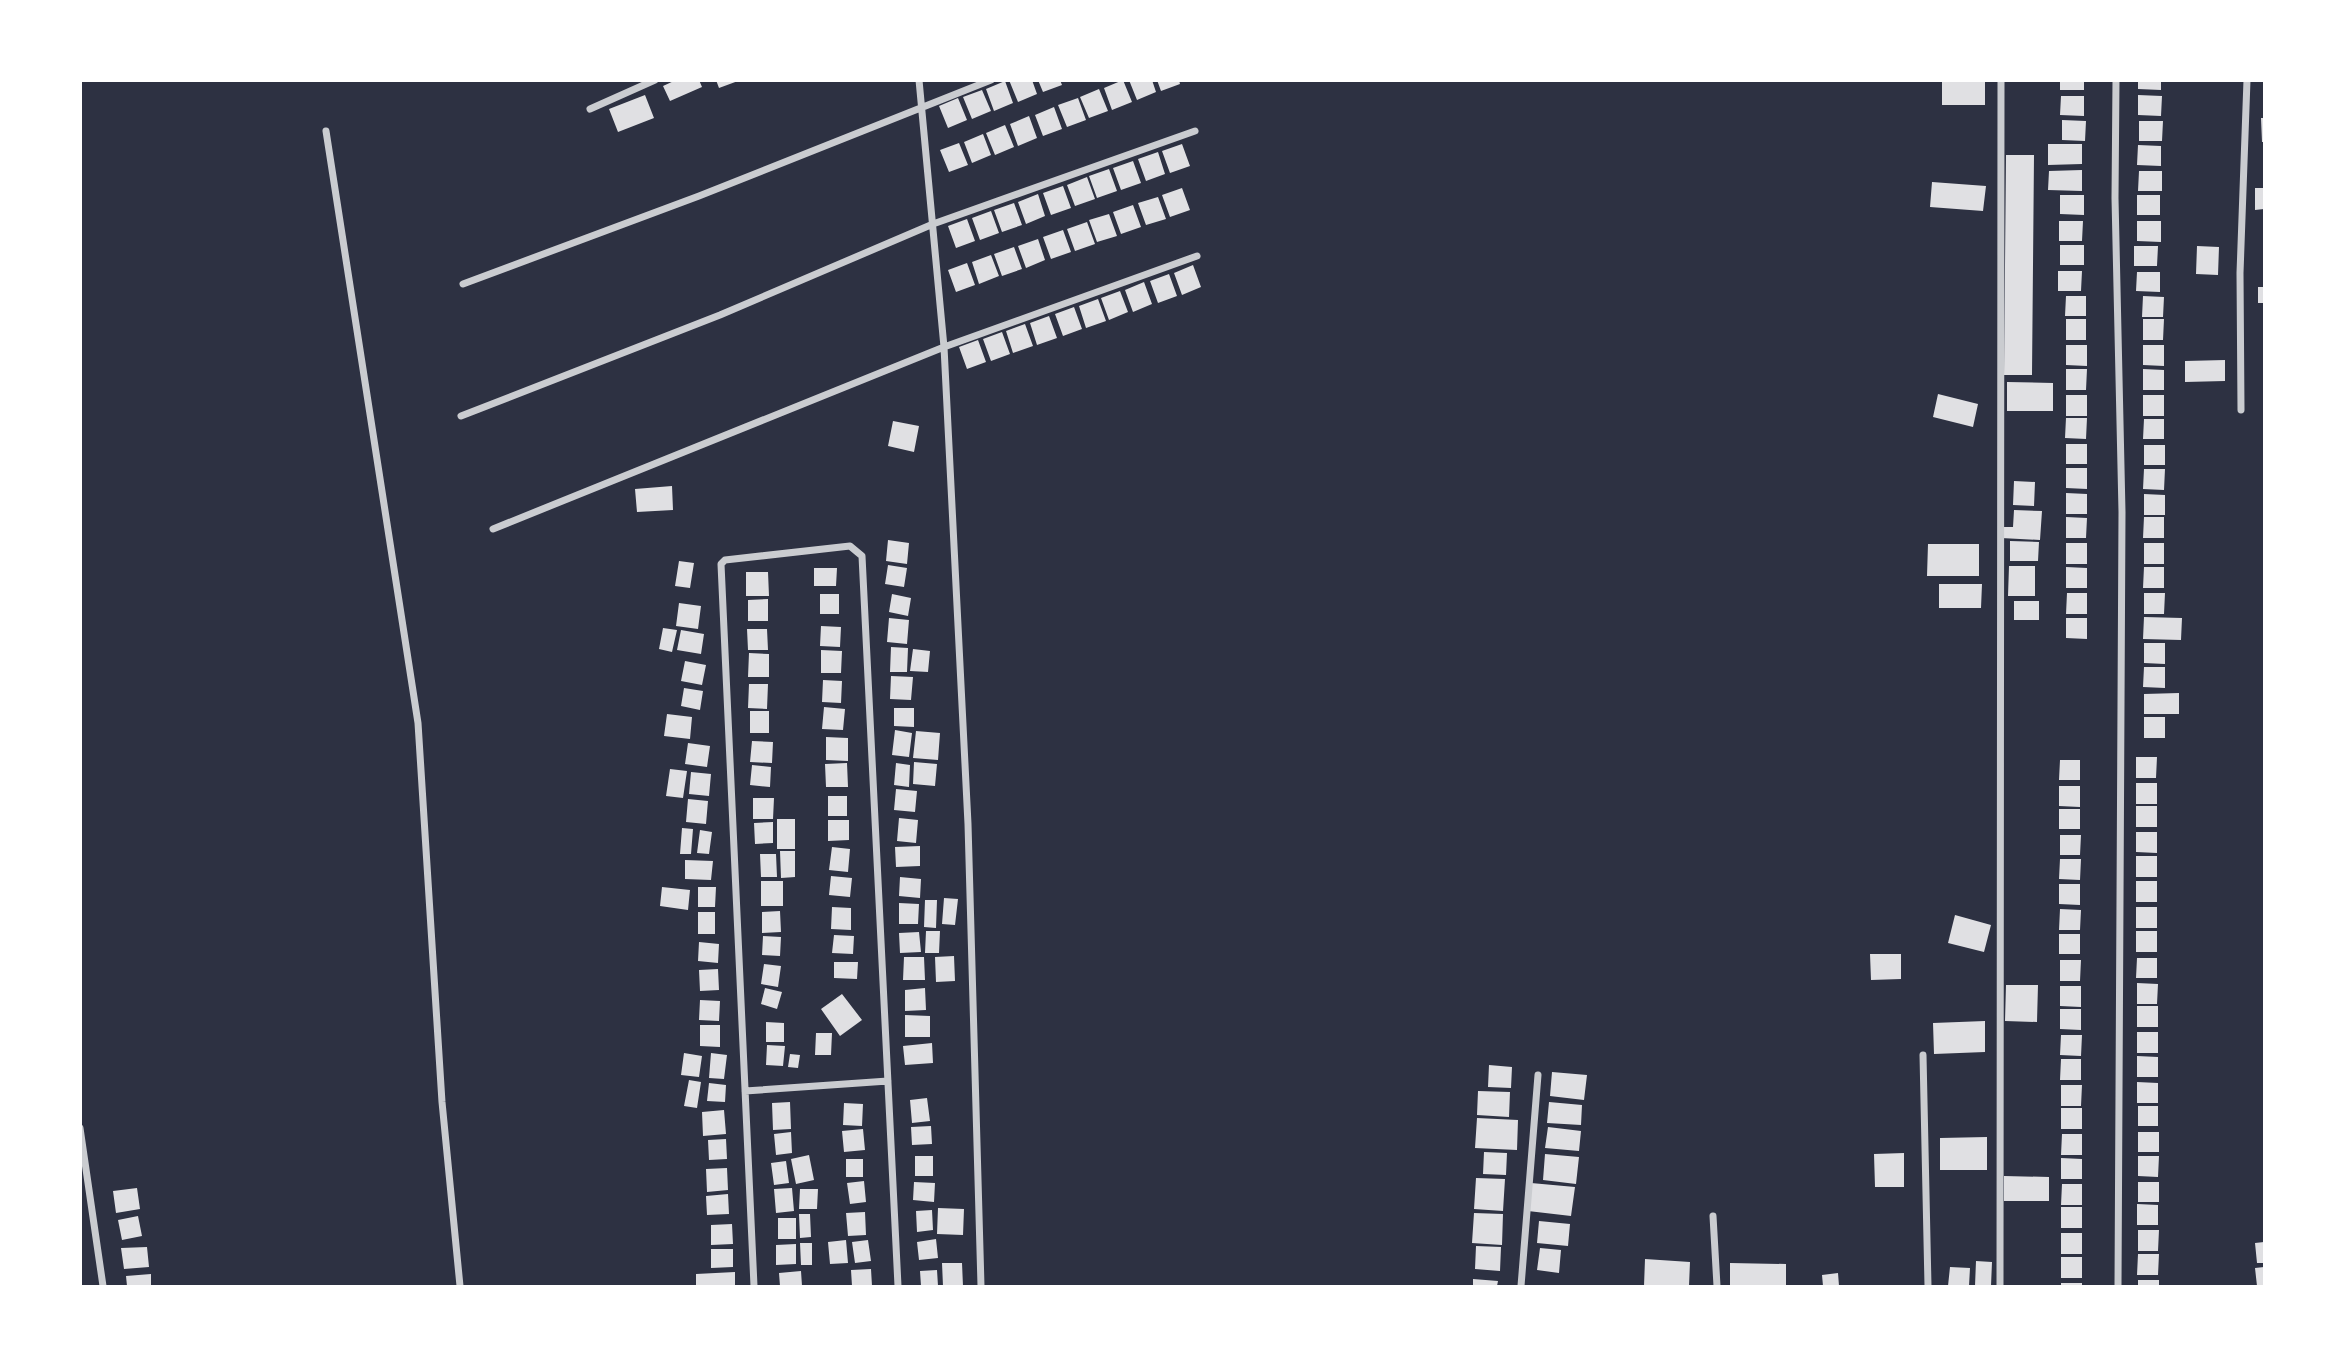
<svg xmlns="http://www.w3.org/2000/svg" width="2345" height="1367" viewBox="0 0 2345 1367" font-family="'PT Sans Narrow',sans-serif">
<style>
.building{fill:#e0e0e3}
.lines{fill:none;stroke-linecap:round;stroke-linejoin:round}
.minor{stroke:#caccd0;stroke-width:7}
</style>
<rect width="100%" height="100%" fill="#2d3142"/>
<path class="building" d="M 676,80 L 699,80 L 702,87 L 670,101 L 663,86 Z
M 716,80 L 738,80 L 738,81 L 719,88 Z
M 1009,80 L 1032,80 L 1037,94 L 1018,102 Z
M 1038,80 L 1060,80 L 1062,85 L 1043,92 Z
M 1123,80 L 1132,102 L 1112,110 L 1104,88 Z
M 1129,80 L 1152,80 L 1156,92 L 1137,100 Z
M 1157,80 L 1179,80 L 1180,84 L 1161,91 Z
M 1942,80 L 1985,80 L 1985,105 L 1942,105 Z
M 2060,80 L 2084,80 L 2084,90 L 2060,90 Z
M 2138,80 L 2161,80 L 2161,90 L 2138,89 Z
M 1005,81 L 1013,103 L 994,111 L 986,89 Z
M 1099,89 L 1108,111 L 1089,118 L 1080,97 Z
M 982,90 L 991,111 L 972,119 L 963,97 Z
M 645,95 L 654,118 L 618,132 L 609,109 Z
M 2138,95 L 2162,96 L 2161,116 L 2138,115 Z
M 2061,96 L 2084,96 L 2084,116 L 2060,115 Z
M 958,98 L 967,120 L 948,128 L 939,106 Z
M 1078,98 L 1086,120 L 1067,127 L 1058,105 Z
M 1054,107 L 1062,129 L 1043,136 L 1035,115 Z
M 1029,116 L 1037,138 L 1018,146 L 1010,124 Z
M 2261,118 L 2264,118 L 2264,142 L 2262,142 Z
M 2062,120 L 2086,121 L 2085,141 L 2062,140 Z
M 2139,121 L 2163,121 L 2162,141 L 2139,141 Z
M 1005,125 L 1014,147 L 995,155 L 986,133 Z
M 983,134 L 991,155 L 972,163 L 964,142 Z
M 959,143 L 968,165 L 949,172 L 940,150 Z
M 1182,144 L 1190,166 L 1170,173 L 1162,151 Z
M 2048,144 L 2082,144 L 2082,164 L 2048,165 Z
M 2138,145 L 2161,146 L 2161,166 L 2137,165 Z
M 1158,152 L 1165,174 L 1146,181 L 1138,159 Z
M 2006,155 L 2034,155 L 2032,375 L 2004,375 Z
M 1133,161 L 1141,183 L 1121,190 L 1113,168 Z
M 1109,169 L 1117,191 L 1097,198 L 1089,176 Z
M 2082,170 L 2082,191 L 2048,190 L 2049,171 Z
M 2139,171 L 2162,171 L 2162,191 L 2138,191 Z
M 1087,177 L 1095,199 L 1075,206 L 1067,185 Z
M 1932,182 L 1986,186 L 1983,211 L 1930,207 Z
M 1063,186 L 1071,208 L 1051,215 L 1043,193 Z
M 1182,188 L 1190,210 L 1170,217 L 1162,195 Z
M 2255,188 L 2264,188 L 2264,209 L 2255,210 Z
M 1038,194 L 1045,216 L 1026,224 L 1018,202 Z
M 2060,195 L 2084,195 L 2084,215 L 2060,214 Z
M 2137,195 L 2160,195 L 2160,215 L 2137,215 Z
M 1158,197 L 1166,219 L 1146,225 L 1138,203 Z
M 1014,203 L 1022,225 L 1002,232 L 994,210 Z
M 1133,205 L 1141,227 L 1121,234 L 1113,212 Z
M 991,211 L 999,233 L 980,240 L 972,218 Z
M 1109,214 L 1117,236 L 1097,242 L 1089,220 Z
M 967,219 L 975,241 L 956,248 L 948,226 Z
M 2059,221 L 2083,221 L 2082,241 L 2059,241 Z
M 2137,221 L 2161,221 L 2161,242 L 2137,241 Z
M 1087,222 L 1095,244 L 1075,251 L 1067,229 Z
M 1063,230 L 1071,252 L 1051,259 L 1043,237 Z
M 1038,239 L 1045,260 L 1026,268 L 1018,246 Z
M 2060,245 L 2084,245 L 2084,265 L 2060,265 Z
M 2134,246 L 2158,246 L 2157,266 L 2134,266 Z
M 2197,246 L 2219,247 L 2218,275 L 2196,274 Z
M 1014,247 L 1022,269 L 1002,276 L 994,254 Z
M 991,255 L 999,276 L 979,284 L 972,262 Z
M 967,263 L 975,285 L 956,292 L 948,270 Z
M 1193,265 L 1201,287 L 1182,295 L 1174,273 Z
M 2058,271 L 2082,271 L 2081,291 L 2058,291 Z
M 2137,272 L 2160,272 L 2160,292 L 2136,291 Z
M 1169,274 L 1177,296 L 1158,303 L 1150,281 Z
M 1144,282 L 1152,304 L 1133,312 L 1125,290 Z
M 2258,287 L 2264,287 L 2264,303 L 2258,303 Z
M 1120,291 L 1128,312 L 1109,320 L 1101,298 Z
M 2066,296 L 2086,296 L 2086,316 L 2065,316 Z
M 2143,296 L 2164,297 L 2163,317 L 2142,317 Z
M 1098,299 L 1106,321 L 1086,328 L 1079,306 Z
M 1074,307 L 1082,329 L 1063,336 L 1055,314 Z
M 1049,316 L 1057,338 L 1037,345 L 1030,323 Z
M 2066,319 L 2086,319 L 2086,340 L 2066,340 Z
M 2143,319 L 2164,319 L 2163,340 L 2143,340 Z
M 1025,324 L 1033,346 L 1013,353 L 1006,331 Z
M 1002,332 L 1010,354 L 991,361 L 983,339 Z
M 978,340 L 986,362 L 967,369 L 959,347 Z
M 2066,345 L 2087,345 L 2087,366 L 2066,365 Z
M 2143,345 L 2164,345 L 2164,366 L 2143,365 Z
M 2225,360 L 2225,381 L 2185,382 L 2185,361 Z
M 2066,369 L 2087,369 L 2086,390 L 2066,390 Z
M 2143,369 L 2164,370 L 2164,390 L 2143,390 Z
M 2007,382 L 2053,383 L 2053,411 L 2007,411 Z
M 1938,394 L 1978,404 L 1973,427 L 1933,417 Z
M 2066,395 L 2087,395 L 2087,416 L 2066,416 Z
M 2143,395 L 2164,395 L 2164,416 L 2143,416 Z
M 2066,418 L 2087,418 L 2086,439 L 2065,438 Z
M 2144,419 L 2164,419 L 2164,439 L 2143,439 Z
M 893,421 L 919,426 L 914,452 L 888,446 Z
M 2066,444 L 2087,444 L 2087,464 L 2066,464 Z
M 2144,445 L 2165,445 L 2165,465 L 2144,465 Z
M 2066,468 L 2087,468 L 2087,489 L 2066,488 Z
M 2144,469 L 2165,469 L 2164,490 L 2143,489 Z
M 2014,481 L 2035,482 L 2034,506 L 2013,505 Z
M 672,486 L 673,510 L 637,512 L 635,489 Z
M 2066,493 L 2087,494 L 2087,514 L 2066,514 Z
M 2144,494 L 2165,495 L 2165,515 L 2144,515 Z
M 2014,510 L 2042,511 L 2040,540 L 2001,538 L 2002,527 L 2013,527 Z
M 2066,517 L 2087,518 L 2086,538 L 2066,538 Z
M 2144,517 L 2164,517 L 2164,538 L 2143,538 Z
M 888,540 L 909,543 L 907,564 L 886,561 Z
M 2010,541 L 2039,542 L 2038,561 L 2010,561 Z
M 2066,543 L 2087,543 L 2087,564 L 2066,564 Z
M 2144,543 L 2164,543 L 2164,564 L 2144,564 Z
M 1928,544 L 1979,544 L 1979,576 L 1927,576 Z
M 679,561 L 694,563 L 690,588 L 675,586 Z
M 888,565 L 907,568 L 904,587 L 885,584 Z
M 2009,566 L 2035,566 L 2035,596 L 2008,596 Z
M 2066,567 L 2087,568 L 2087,588 L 2066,588 Z
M 2144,567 L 2164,567 L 2164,588 L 2143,588 Z
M 814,568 L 837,568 L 836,586 L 814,586 Z
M 746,572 L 768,572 L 769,596 L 746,596 Z
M 1939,584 L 1982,584 L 1981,608 L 1939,608 Z
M 2067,593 L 2087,593 L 2087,614 L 2066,614 Z
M 2144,593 L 2165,593 L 2164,614 L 2144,614 Z
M 820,594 L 839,594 L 839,614 L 820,614 Z
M 892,594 L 911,598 L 908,616 L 889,612 Z
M 768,599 L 768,621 L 748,621 L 748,600 Z
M 2014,601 L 2039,601 L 2039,620 L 2014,620 Z
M 679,603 L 701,606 L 698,629 L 676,626 Z
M 2144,617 L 2182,618 L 2181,640 L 2143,639 Z
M 889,618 L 909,620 L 907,644 L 887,642 Z
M 2066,618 L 2087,618 L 2087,639 L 2066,638 Z
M 821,626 L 841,627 L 840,647 L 820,646 Z
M 663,628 L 677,630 L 672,652 L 659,649 Z
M 747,629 L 767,629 L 768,650 L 748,650 Z
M 681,630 L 704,634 L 701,654 L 677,650 Z
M 2144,643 L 2165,643 L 2165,664 L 2144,663 Z
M 891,647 L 908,648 L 907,672 L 890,672 Z
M 913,649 L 930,651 L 928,672 L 910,671 Z
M 821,650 L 842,651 L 841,673 L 821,673 Z
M 749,653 L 769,654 L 769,677 L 748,677 Z
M 685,661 L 706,665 L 702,685 L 681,681 Z
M 2144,667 L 2165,667 L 2165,688 L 2143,687 Z
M 891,676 L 913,677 L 911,700 L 890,699 Z
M 823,680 L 842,681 L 841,703 L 822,702 Z
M 749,684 L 768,684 L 767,709 L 748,708 Z
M 684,688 L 703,691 L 700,710 L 681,706 Z
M 2179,693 L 2179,714 L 2144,714 L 2144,694 Z
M 824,707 L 845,709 L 843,730 L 822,729 Z
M 894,708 L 914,708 L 914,727 L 894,726 Z
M 750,711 L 769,711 L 769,733 L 750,733 Z
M 667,714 L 692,717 L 690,739 L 664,736 Z
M 2144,717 L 2165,717 L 2165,738 L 2144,738 Z
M 895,730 L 912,733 L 909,757 L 892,755 Z
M 916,731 L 940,733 L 938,760 L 913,758 Z
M 826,737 L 848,738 L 848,761 L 826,760 Z
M 752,741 L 773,742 L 772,763 L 750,762 Z
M 688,743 L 710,746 L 707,767 L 685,764 Z
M 2136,757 L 2157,757 L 2156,778 L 2136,778 Z
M 2060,760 L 2080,760 L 2080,780 L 2059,780 Z
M 914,762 L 937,764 L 935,786 L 913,784 Z
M 847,763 L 848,787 L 826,787 L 825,764 Z
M 896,763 L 910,765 L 909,787 L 894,785 Z
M 752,765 L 771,767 L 770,787 L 750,785 Z
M 670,769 L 687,771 L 683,798 L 666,796 Z
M 691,772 L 711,774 L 709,796 L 689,794 Z
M 2136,783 L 2157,783 L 2157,804 L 2136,804 Z
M 2059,786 L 2080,786 L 2080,807 L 2059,806 Z
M 896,789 L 917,791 L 915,812 L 894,810 Z
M 828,796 L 847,796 L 847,816 L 828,816 Z
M 753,798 L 774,798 L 773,819 L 753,819 Z
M 688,799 L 708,801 L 706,824 L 686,822 Z
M 2136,806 L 2157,806 L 2157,827 L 2136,827 Z
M 2059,809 L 2080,809 L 2080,829 L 2059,829 Z
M 899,818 L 918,820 L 916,843 L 897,841 Z
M 777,819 L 795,819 L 795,849 L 777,849 Z
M 828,820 L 849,820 L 849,840 L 828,841 Z
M 773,822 L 773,843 L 755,844 L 754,823 Z
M 682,828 L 693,829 L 691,854 L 680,854 Z
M 700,830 L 712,832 L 709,854 L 697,853 Z
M 2136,832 L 2157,832 L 2157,853 L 2136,852 Z
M 2060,835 L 2081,835 L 2080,855 L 2060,855 Z
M 920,846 L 920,866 L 896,867 L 895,847 Z
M 832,847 L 850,849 L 848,872 L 829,870 Z
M 780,851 L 795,851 L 795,877 L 781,878 Z
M 760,854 L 776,854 L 777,877 L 761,877 Z
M 2136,856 L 2157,856 L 2157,877 L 2136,877 Z
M 2060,859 L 2081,859 L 2080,880 L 2059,879 Z
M 685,860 L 713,861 L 711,880 L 685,879 Z
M 831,876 L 852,878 L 850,897 L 829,895 Z
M 900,877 L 921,879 L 920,898 L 899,896 Z
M 761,881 L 783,881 L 783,906 L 761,906 Z
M 2136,881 L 2157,881 L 2157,902 L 2136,902 Z
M 2059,884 L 2080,884 L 2080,905 L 2059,904 Z
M 662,887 L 690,890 L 688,910 L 660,906 Z
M 698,887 L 716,887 L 715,907 L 698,907 Z
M 944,898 L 958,899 L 955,925 L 942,924 Z
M 925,900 L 937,900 L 936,928 L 924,927 Z
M 899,903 L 919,904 L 918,924 L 899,924 Z
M 832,907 L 851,908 L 851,930 L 831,929 Z
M 2136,907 L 2157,907 L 2157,928 L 2136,928 Z
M 2060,909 L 2081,910 L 2080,930 L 2059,930 Z
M 780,911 L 781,932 L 762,933 L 762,912 Z
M 698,912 L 715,912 L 715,934 L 698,934 Z
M 1955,915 L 1991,925 L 1984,952 L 1948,943 Z
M 926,931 L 940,931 L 939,953 L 925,953 Z
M 2136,931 L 2157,931 L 2157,952 L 2136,952 Z
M 919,932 L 921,952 L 900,953 L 899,933 Z
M 2059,934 L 2080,934 L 2080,954 L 2059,954 Z
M 834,935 L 854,936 L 853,954 L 832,953 Z
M 763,936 L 781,937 L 780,956 L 762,955 Z
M 699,942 L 719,944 L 718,963 L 698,961 Z
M 1870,954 L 1901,954 L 1901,979 L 1871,980 Z
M 954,956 L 955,981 L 936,982 L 935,957 Z
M 904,957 L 924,957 L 925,980 L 903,980 Z
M 2137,958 L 2157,958 L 2157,978 L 2136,978 Z
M 2060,960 L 2081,960 L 2080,981 L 2060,981 Z
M 834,962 L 858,962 L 857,979 L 834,978 Z
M 764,964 L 781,966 L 778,987 L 761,984 Z
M 718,969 L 719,990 L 700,991 L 699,970 Z
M 2137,983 L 2158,984 L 2157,1004 L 2137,1004 Z
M 2006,985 L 2038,985 L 2037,1022 L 2005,1021 Z
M 2060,986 L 2081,986 L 2081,1007 L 2060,1006 Z
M 765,988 L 782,992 L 777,1009 L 761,1004 Z
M 925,988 L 926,1010 L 905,1011 L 905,990 Z
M 842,994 L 862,1020 L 840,1036 L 821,1009 Z
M 700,1000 L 720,1001 L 719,1021 L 699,1020 Z
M 2137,1006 L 2158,1006 L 2158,1027 L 2137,1027 Z
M 2060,1009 L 2081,1009 L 2081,1030 L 2060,1029 Z
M 905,1015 L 930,1016 L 930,1037 L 905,1037 Z
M 1985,1021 L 1985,1052 L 1934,1054 L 1933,1023 Z
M 766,1022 L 784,1023 L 784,1042 L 766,1042 Z
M 700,1025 L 720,1025 L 720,1047 L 700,1046 Z
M 2137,1032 L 2158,1032 L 2158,1053 L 2137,1053 Z
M 816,1033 L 832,1033 L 831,1055 L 815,1055 Z
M 2061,1035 L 2082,1035 L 2081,1056 L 2060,1055 Z
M 932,1043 L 933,1063 L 905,1065 L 903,1046 Z
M 767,1045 L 785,1046 L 783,1066 L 766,1065 Z
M 684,1053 L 702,1056 L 699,1077 L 681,1075 Z
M 711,1053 L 727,1055 L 724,1079 L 709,1078 Z
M 790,1054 L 800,1055 L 798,1068 L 788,1067 Z
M 2137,1056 L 2158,1057 L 2158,1077 L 2137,1077 Z
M 2061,1059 L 2081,1059 L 2081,1080 L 2060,1080 Z
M 1489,1065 L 1512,1067 L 1511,1088 L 1488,1087 Z
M 1552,1072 L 1587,1075 L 1584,1100 L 1550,1096 Z
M 689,1080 L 701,1082 L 697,1108 L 684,1106 Z
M 2137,1082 L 2158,1083 L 2158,1103 L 2137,1103 Z
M 709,1083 L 726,1085 L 725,1102 L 707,1101 Z
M 2061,1085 L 2082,1085 L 2081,1106 L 2061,1106 Z
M 1478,1091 L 1510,1092 L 1509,1117 L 1477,1115 Z
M 927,1098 L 930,1121 L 912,1123 L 910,1100 Z
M 790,1102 L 791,1129 L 773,1130 L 772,1103 Z
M 1549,1102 L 1582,1105 L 1581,1125 L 1547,1123 Z
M 844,1103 L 863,1104 L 862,1126 L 843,1125 Z
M 2138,1106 L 2158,1106 L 2158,1126 L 2138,1126 Z
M 2061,1108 L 2082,1108 L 2082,1129 L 2061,1129 Z
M 724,1110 L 726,1134 L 703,1136 L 702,1112 Z
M 1477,1118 L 1518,1120 L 1517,1150 L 1475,1148 Z
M 931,1126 L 932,1144 L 912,1145 L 911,1127 Z
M 1548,1127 L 1581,1131 L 1579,1151 L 1545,1148 Z
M 863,1129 L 865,1150 L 844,1152 L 842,1131 Z
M 791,1132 L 792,1153 L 776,1155 L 774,1134 Z
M 2138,1132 L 2159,1132 L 2159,1152 L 2138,1152 Z
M 2062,1134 L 2082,1134 L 2082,1155 L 2061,1155 Z
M 1987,1137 L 1987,1170 L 1940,1170 L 1940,1138 Z
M 726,1139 L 727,1159 L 709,1160 L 708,1140 Z
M 1484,1152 L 1507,1153 L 1506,1175 L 1483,1174 Z
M 1904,1153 L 1904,1187 L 1875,1187 L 1874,1154 Z
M 1545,1154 L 1579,1157 L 1576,1184 L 1543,1180 Z
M 809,1155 L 814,1180 L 796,1184 L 791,1159 Z
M 915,1156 L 933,1156 L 933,1176 L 915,1176 Z
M 2138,1156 L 2159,1156 L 2158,1177 L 2138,1176 Z
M 2061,1158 L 2082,1159 L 2082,1179 L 2061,1179 Z
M 846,1159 L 863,1159 L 863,1177 L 846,1177 Z
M 786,1161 L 789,1183 L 774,1185 L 771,1163 Z
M 727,1168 L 728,1190 L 707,1192 L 706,1169 Z
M 2004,1176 L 2049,1177 L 2049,1201 L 2004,1201 Z
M 1476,1178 L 1505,1179 L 1503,1211 L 1474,1209 Z
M 864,1181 L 866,1202 L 850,1204 L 847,1183 Z
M 914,1182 L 935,1183 L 934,1202 L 913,1200 Z
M 2138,1182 L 2159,1182 L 2159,1202 L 2138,1202 Z
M 1531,1183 L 1575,1187 L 1571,1216 L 1528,1211 Z
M 2062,1184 L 2082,1184 L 2082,1205 L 2061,1205 Z
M 137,1188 L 140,1209 L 116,1213 L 113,1191 Z
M 792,1188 L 794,1211 L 776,1213 L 774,1189 Z
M 800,1189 L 818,1189 L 817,1209 L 799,1209 Z
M 728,1194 L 729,1214 L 707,1215 L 706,1196 Z
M 2137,1204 L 2158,1205 L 2158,1225 L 2137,1225 Z
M 2061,1207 L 2082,1207 L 2082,1228 L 2061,1228 Z
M 938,1208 L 964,1209 L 963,1235 L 937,1234 Z
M 932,1210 L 933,1230 L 917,1232 L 916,1211 Z
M 865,1212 L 866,1235 L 848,1236 L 846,1213 Z
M 1474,1213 L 1503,1214 L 1502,1245 L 1472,1243 Z
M 799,1214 L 810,1214 L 811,1237 L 800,1238 Z
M 138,1216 L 142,1236 L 122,1240 L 118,1220 Z
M 778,1218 L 796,1218 L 796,1239 L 778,1239 Z
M 1539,1221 L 1570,1224 L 1568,1246 L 1537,1243 Z
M 732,1224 L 733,1244 L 711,1245 L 711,1225 Z
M 2138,1230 L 2159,1230 L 2158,1251 L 2138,1251 Z
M 2061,1233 L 2082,1233 L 2082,1254 L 2061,1254 Z
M 936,1239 L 938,1258 L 919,1260 L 917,1242 Z
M 846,1240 L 848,1263 L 830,1264 L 828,1242 Z
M 868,1240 L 871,1261 L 855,1263 L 852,1242 Z
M 2264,1242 L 2264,1263 L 2257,1263 L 2255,1243 Z
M 800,1243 L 812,1243 L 812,1265 L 801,1265 Z
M 796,1244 L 796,1264 L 776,1265 L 776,1245 Z
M 1476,1246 L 1501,1247 L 1500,1271 L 1475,1269 Z
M 147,1247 L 149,1267 L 124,1269 L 121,1248 Z
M 1540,1248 L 1561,1250 L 1559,1273 L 1537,1270 Z
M 711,1249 L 733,1249 L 733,1267 L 711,1268 Z
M 2138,1254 L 2159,1254 L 2158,1275 L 2137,1275 Z
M 2061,1257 L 2082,1257 L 2082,1278 L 2061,1278 Z
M 1645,1259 L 1690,1262 L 1689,1286 L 1644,1286 Z
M 1976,1261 L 1992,1262 L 1991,1286 L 1975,1286 Z
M 942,1263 L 962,1263 L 963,1286 L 943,1286 Z
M 1730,1263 L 1786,1264 L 1786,1286 L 1730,1286 Z
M 1950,1267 L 1970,1268 L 1969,1286 L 1948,1286 Z
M 2264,1267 L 2264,1286 L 2257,1286 L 2255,1268 Z
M 871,1269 L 872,1286 L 852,1286 L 851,1270 Z
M 937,1270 L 938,1286 L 921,1286 L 920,1271 Z
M 801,1271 L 802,1286 L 780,1286 L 779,1273 Z
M 735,1272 L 735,1286 L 696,1286 L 696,1274 Z
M 1838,1273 L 1839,1286 L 1823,1286 L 1822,1275 Z
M 151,1274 L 151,1286 L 127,1286 L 126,1276 Z
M 1473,1279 L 1498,1281 L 1497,1286 L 1473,1286 Z
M 2138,1280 L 2159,1280 L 2159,1286 L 2138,1286 Z
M 2061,1283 L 2082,1283 L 2082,1286 L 2061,1286 Z"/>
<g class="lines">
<path class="minor" d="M 919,80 L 944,347 L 968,824 L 981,1286
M 2116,80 L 2115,198 L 2122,512 L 2118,1286
M 590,109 L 655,80
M 326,131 L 418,723 L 442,1102 L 460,1286
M 463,284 L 699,196 L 991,80
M 2241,410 L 2240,273 L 2247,80
M 461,416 L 720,315 L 933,224 L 1195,131
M 493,529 L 944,347 L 1197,256
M 1923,1055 L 1928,1286
M 745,1091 L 888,1081
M 80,1128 L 103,1286
M 1713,1216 L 1717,1286
M 754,1286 L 721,564 L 725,560 L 850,546 L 862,556 L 898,1286
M 1521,1286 L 1538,1075
M 2000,1286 L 2001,80"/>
</g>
<rect width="2345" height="1367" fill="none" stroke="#ffffff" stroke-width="164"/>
</svg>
